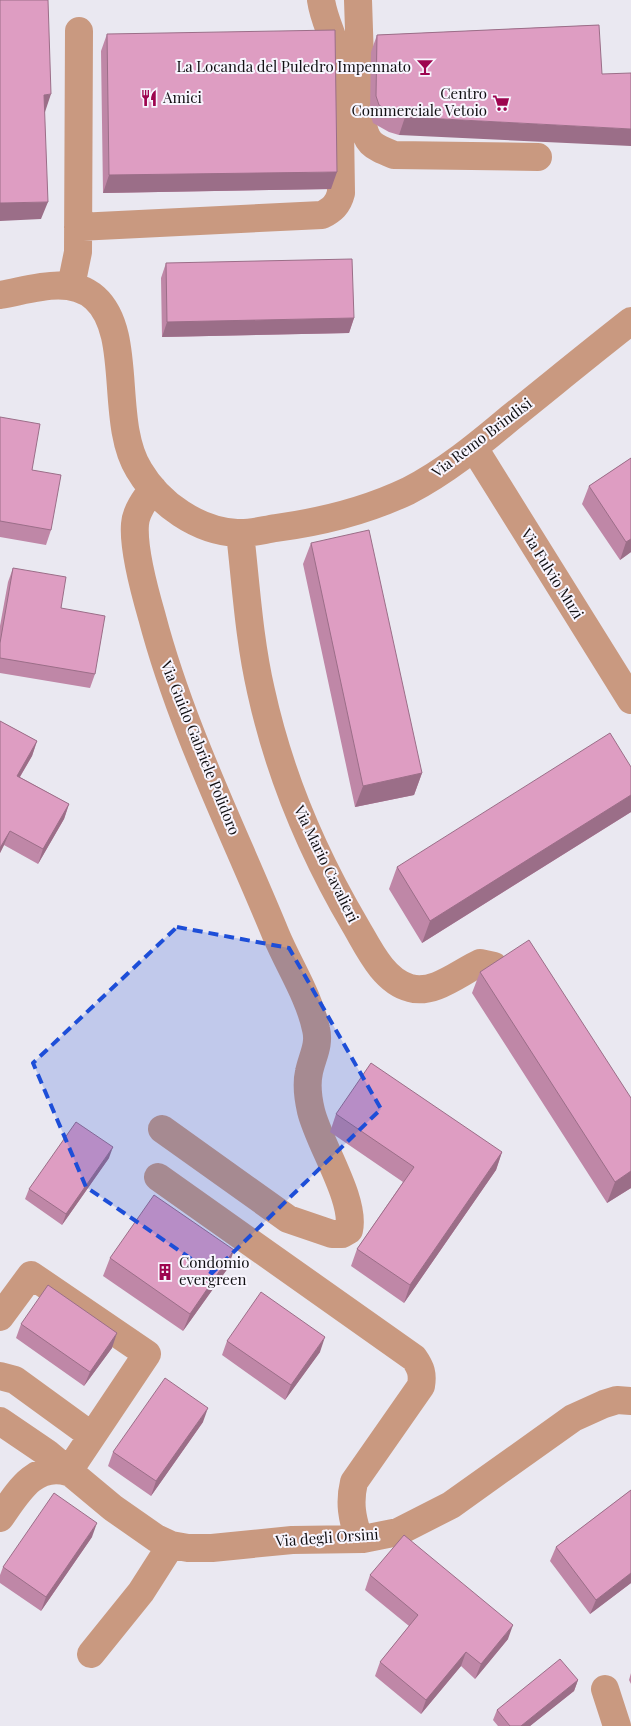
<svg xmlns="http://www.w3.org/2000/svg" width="631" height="1726" viewBox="0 0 631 1726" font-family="'Playfair Display',serif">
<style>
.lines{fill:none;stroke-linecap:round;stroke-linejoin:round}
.minor{stroke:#c99980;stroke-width:28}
.wall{fill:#bf87a7}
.shaded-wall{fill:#9b6e88}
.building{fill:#de9dc2;stroke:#9b6e88}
.marked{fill:#1d4ed8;fill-opacity:0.2;stroke:#1d4ed8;stroke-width:4;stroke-dasharray:10 6;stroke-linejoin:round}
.labels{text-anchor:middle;stroke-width:4;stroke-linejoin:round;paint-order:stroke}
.poi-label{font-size:15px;fill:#100f12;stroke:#f8f5fe;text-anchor:end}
.street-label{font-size:15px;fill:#100f12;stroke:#f8f5fe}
</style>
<rect width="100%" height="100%" fill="#eae8f1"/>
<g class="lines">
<path class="minor" d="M 358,0 L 362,120 C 366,144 372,146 394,155 L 538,157
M 78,227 L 322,215 C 332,210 338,205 341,193 L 339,62 C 336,40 324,22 321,0
M 71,286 L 78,252 L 79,31
M 0,295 C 30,290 69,275 95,298 C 134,333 109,422 139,470 C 159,504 198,531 237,533 C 250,534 263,530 276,528 C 321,522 366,511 408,491 C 445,472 478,445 510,418 C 550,386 590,353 631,321
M 474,448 L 631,700
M 153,489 C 145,499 136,511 135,524 C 133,548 145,593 152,617 C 181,727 233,830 276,935 C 289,966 309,996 316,1029 C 320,1045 312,1057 309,1072 C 306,1085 308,1098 311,1111 C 319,1144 356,1200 349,1230 L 342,1234 L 332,1234 L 288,1219 L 162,1129
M 240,533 C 246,585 249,639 261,691 C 279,773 312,852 355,925 C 368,947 383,981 410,988 C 434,995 460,972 480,963 L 494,966 L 500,976
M 158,1177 L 414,1358 C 421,1368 423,1374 421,1386 L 354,1482 C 349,1503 352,1518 359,1539
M 0,1317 L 31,1275 L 147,1354 L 68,1472
M 0,1376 L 15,1380 L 92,1436
M 0,1421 L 47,1453 L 113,1508 L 156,1538 L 171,1545 L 188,1548 L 212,1548 L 292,1540 L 363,1539 L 398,1532 L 451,1505 L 573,1418 L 604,1404 L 617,1400 L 631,1401
M 0,1518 C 17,1494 34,1462 68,1472
M 91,1654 L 141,1592 L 171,1545
M 605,1689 L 617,1726"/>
</g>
<path class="wall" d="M 599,25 L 399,135 L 389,132 L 373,123 L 370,113 L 371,52 L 377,35 Z
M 107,34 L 331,189 L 103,193 L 101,51 Z
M 166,263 L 354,318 L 349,333 L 162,337 L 161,278 Z
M 0,417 L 32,470 L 51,530 L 46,545 L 0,537 Z
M 631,458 L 631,552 L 620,560 L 582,504 L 589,486 Z
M 311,543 L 422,773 L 414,795 L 355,807 L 303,564 Z
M 13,568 L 61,608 L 95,674 L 90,688 L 0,673 L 0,626 L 8,582 Z
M 0,721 L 37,741 L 32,756 L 20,777 L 69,804 L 64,819 L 38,864 L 4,845 L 0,853 Z
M 631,767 L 631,812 L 422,943 L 389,889 L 397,867 Z
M 480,972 L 631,1098 L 631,1188 L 607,1203 L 472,993 Z
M 336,1114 L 502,1152 L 496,1170 L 404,1303 L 351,1266 L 357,1249 L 403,1182 L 330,1132 Z
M 109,1158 L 62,1225 L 25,1199 L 29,1189 Z
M 110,1258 L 228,1268 L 183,1331 L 103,1276 Z
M 21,1324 L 112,1348 L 84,1386 L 16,1338 Z
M 227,1341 L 320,1352 L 285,1400 L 222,1355 Z
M 203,1422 L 151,1496 L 108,1466 L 113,1452 Z
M 631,1490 L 631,1583 L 590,1614 L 550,1561 L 556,1547 Z
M 92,1537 L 41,1611 L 0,1583 L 0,1575 L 3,1567 Z
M 370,1575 L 508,1639 L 475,1679 L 461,1666 L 421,1714 L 375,1676 L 380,1662 L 409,1626 L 365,1590 Z
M 631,1673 L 631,1684 L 629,1680 Z
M 578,1680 L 574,1691 L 530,1726 L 498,1726 L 493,1720 L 497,1710 Z"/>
<path class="shaded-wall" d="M 51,94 L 45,112 L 37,112 L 44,95 Z
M 405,117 L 631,129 L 631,146 L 399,135 Z
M 337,172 L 331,189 L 103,193 L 109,175 Z
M 48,202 L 41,219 L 0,221 L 0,203 Z
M 354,318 L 349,333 L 162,337 L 167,322 Z
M 631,539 L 631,552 L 620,560 L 626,542 Z
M 37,741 L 32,756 L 12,790 L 17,776 Z
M 422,773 L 414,795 L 355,807 L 363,786 Z
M 631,795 L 631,812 L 422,943 L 430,921 Z
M 69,804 L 64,819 L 38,864 L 43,849 Z
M 10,831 L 4,845 L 0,853 L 0,848 Z
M 113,1147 L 109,1158 L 62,1225 L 66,1214 Z
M 502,1152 L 496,1170 L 404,1303 L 410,1285 Z
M 631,1171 L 631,1188 L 607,1203 L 615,1182 Z
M 234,1250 L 228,1268 L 183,1331 L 190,1314 Z
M 117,1333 L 112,1348 L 84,1386 L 90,1372 Z
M 325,1337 L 320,1352 L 285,1400 L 291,1385 Z
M 208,1408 L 203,1422 L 151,1496 L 156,1481 Z
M 97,1523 L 92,1537 L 41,1611 L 46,1597 Z
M 631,1573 L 631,1583 L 590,1614 L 596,1600 Z
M 513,1625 L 508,1639 L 475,1679 L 481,1664 Z
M 466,1652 L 461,1666 L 421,1714 L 426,1700 Z
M 578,1680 L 574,1691 L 530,1726 L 521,1726 Z"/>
<path class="building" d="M 0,0 L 48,0 L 51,94 L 44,95 L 48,202 L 0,203 Z
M 599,25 L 602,74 L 631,73 L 631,129 L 405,117 L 395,115 L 379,105 L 376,96 L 377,35 Z
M 335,30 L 337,172 L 109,175 L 107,34 Z
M 352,259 L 354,318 L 167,322 L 166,263 Z
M 0,417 L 40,424 L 32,470 L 61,475 L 51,530 L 0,521 Z
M 631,458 L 631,539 L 626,542 L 589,486 Z
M 369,530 L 422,773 L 363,786 L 311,543 Z
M 13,568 L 66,577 L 61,608 L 105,616 L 95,674 L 0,658 L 0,643 Z
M 0,721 L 37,741 L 17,776 L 69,804 L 43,849 L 10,831 L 0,848 Z
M 610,733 L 631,767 L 631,795 L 430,921 L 397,867 Z
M 529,940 L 631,1098 L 631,1171 L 615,1182 L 480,972 Z
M 371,1063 L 502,1152 L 410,1285 L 357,1249 L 414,1167 L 336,1114 Z
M 76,1122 L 113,1147 L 66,1214 L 29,1189 Z
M 154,1195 L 234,1250 L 190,1314 L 110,1258 Z
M 48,1285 L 117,1333 L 90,1372 L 21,1324 Z
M 261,1292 L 325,1337 L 291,1385 L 227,1341 Z
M 165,1378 L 208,1408 L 156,1481 L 113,1452 Z
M 631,1490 L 631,1573 L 596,1600 L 556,1547 Z
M 54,1493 L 97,1523 L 46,1597 L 3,1567 Z
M 404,1535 L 513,1625 L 481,1664 L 466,1652 L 426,1700 L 380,1662 L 418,1615 L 370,1575 Z
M 560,1659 L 578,1680 L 521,1726 L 510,1726 L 497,1710 Z"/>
<path class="marked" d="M 177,927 L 289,948 L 381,1109 L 212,1273 L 86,1187 L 33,1063 Z"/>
<defs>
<g id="bar-bare" transform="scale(1.35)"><path d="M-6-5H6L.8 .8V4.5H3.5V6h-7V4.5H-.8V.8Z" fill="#9d044f" stroke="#f8f5fe" stroke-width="2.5" paint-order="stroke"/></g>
<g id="restaurant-bare" transform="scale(1.35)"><path d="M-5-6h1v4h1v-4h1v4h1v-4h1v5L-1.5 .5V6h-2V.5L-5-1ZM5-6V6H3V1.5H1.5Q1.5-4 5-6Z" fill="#9d044f" stroke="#f8f5fe" stroke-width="2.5" paint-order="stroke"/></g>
<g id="supermarket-bare" transform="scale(1.35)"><path d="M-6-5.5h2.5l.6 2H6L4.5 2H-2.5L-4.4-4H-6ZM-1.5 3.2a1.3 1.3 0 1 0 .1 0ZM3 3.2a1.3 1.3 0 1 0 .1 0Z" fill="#9d044f" stroke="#f8f5fe" stroke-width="2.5" paint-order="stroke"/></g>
<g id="building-bare" transform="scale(1.35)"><path d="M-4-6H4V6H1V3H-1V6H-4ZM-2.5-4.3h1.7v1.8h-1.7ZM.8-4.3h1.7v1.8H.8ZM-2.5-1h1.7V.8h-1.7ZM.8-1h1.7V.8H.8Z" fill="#9d044f" stroke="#f8f5fe" stroke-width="2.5" paint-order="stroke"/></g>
</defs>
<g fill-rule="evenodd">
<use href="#bar-bare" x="425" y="67"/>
<use href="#restaurant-bare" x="149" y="98"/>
<use href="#supermarket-bare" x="501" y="103"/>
<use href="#building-bare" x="165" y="1272"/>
</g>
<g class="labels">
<g class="poi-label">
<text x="411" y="72">La Locanda del Puledro Impennato</text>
<text x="487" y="99">Centro<tspan x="487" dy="17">Commerciale Vetoio</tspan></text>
<text x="163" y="103" text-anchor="start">Amici</text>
<text x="179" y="1268" text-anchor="start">Condomio<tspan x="179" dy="17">evergreen</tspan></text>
</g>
<g class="street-label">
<text transform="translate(482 438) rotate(-37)" y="5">Via Remo Brindisi</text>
<text transform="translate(552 574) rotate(58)" y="5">Via Fulvio Muzi</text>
<text transform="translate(200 748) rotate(68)" y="5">Via Guido Gabriele Polidoro</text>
<text transform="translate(326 864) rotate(64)" y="5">Via Mario Cavalieri</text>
<text transform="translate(327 1538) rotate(-4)" y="5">Via degli Orsini</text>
</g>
</g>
</svg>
